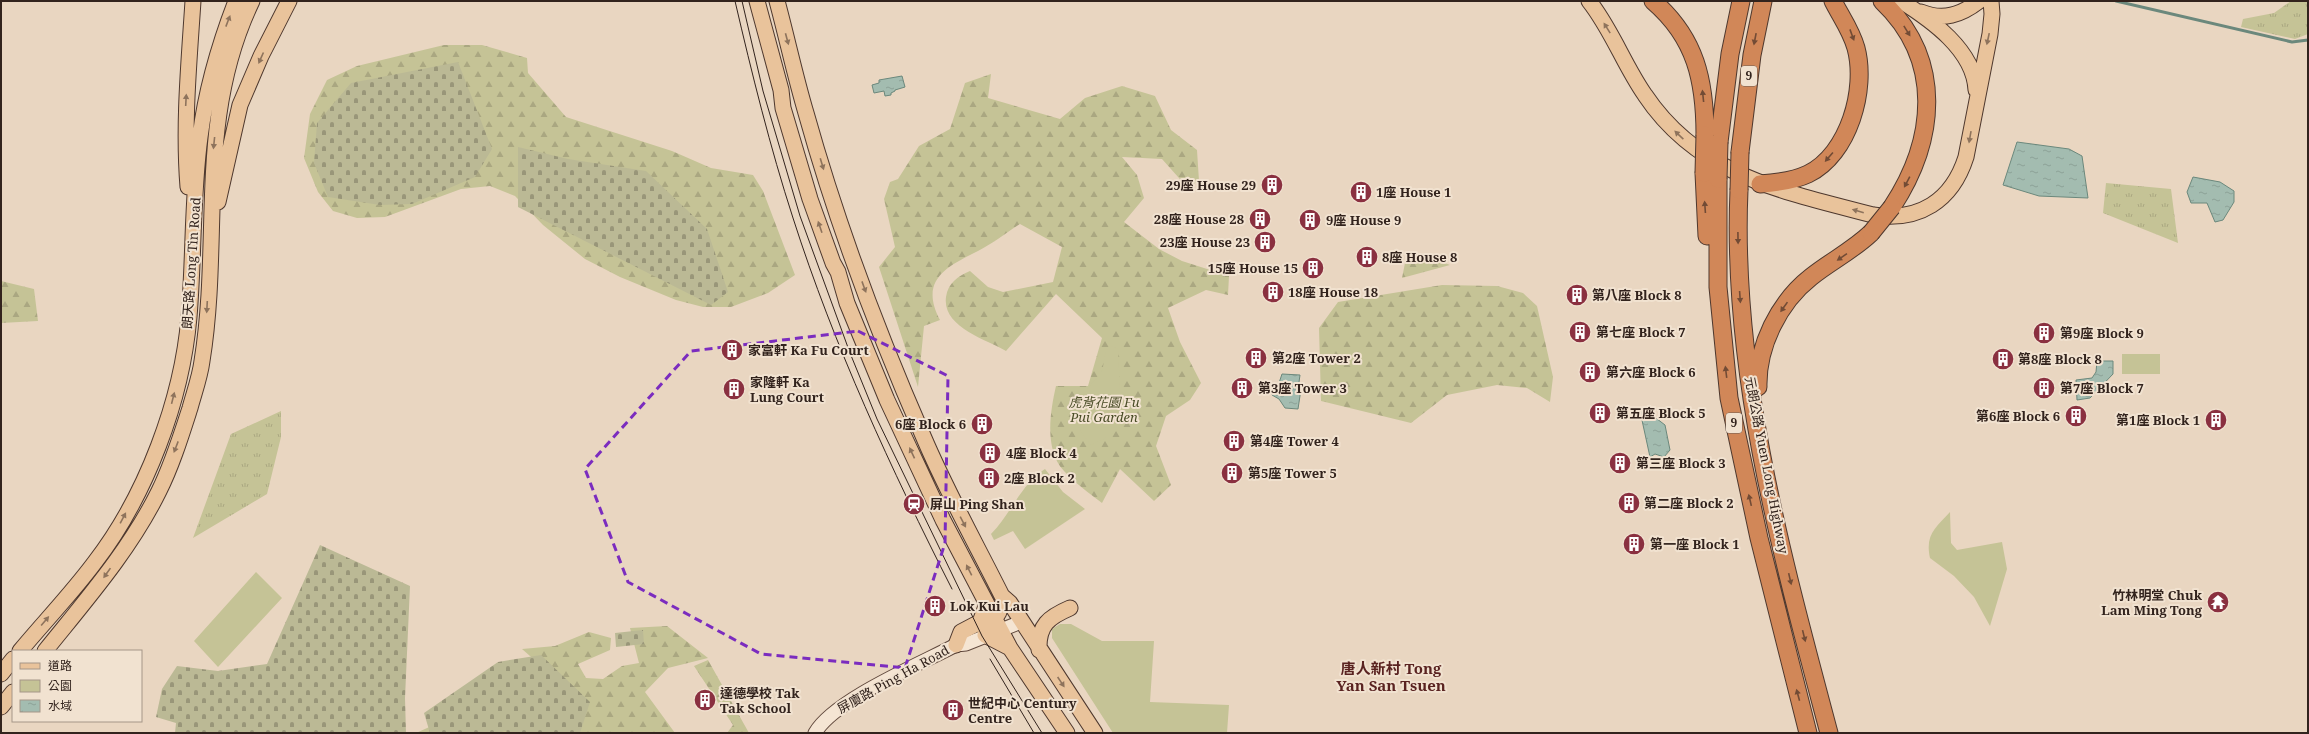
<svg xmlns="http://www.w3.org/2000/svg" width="2309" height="734" viewBox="0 0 2309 734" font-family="'Noto Serif','Noto Sans TC',serif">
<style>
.grass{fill:url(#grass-tufts)}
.forest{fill:url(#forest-firs)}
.cemetery{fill:url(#cemetery-stones)}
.park{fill:#c5c396}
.water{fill:url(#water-ripples);stroke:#6b887c}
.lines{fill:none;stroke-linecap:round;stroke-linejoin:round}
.stream{stroke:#6b887c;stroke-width:3}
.secondary-casing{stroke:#624a3e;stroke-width:15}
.primary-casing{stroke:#4e382e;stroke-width:17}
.highway-casing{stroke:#4e382e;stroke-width:19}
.secondary{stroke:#f5e5d3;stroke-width:13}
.primary{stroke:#e9c39b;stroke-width:15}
.highway{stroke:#d18758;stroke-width:17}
.tram{stroke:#32231d;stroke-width:1}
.highway-bridge-casing{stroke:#4e382e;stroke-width:19;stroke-linecap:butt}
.highway-bridge{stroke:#d18758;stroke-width:17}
.oneway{fill:#8e735c}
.oneway2{fill:#724b35}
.marked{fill:none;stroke:#7b2cbf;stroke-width:3;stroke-dasharray:8 5;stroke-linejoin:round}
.labels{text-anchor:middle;stroke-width:4;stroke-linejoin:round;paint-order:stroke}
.shield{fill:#f1e2d0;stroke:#6b5c53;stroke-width:1}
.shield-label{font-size:12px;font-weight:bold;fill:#32231d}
.poi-label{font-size:13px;font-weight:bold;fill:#32231d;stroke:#f1e2d0;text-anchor:start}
.street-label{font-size:13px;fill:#32231d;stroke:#f1e2d0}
.park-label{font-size:13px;font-style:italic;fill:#494c26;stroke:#f1e2d0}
.quarter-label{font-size:15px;font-weight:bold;fill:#5a2321;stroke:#f1e2d0}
</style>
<defs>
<pattern id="grass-tufts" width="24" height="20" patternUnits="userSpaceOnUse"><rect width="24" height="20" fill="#c5c396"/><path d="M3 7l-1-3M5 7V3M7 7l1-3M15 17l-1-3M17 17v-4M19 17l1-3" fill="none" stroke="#aaa781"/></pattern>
<pattern id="forest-firs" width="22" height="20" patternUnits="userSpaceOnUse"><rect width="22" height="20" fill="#c5c396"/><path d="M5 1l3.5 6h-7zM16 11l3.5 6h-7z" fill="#aaa781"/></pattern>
<pattern id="cemetery-stones" width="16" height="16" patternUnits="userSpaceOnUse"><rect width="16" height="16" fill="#bbb995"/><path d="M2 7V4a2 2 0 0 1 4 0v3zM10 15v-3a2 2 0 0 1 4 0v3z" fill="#999679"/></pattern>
<pattern id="water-ripples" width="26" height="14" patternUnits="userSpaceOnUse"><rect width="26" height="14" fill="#a3bcb0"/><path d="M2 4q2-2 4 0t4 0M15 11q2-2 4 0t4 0" fill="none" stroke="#8da197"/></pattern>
</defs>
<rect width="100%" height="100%" fill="#e9d6c1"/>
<path class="grass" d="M 2291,1 L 2308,1 L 2308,34 L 2295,39 L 2241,27 L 2243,19 L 2274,13 Z
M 2106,183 L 2171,189 L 2178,243 L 2103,213 Z
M 281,411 L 281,437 L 267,494 L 193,538 L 231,434 Z"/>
<path class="forest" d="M 444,45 L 482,45 L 527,58 L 528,73 L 566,117 L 672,151 L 711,168 L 753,175 L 763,191 L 795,275 L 768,293 L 731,307 L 703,307 L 676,300 L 620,277 L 585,259 L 543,225 L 515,196 L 490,186 L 461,189 L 385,217 L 357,218 L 333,211 L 318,192 L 304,158 L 310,114 L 327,80 L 357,66 Z
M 991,74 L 988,98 L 1060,119 L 1085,98 L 1122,86 L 1155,96 L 1171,130 L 1197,150 L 1199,181 L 1187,187 L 1162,159 L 1122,157 L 1137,175 L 1144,198 L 1124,222 L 1159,249 L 1182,261 L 1229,276 L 1228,295 L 1206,290 L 1168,308 L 1180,342 L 1201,383 L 1190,400 L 1166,416 L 1156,446 L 1171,485 L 1154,501 L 1120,469 L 1102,503 C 1089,493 1075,483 1064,471 C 1044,450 1050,412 1056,386 L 1088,386 L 1102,338 L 1056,294 L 1006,351 C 985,339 942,327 946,297 C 948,283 958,276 970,271 L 988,287 L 1003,292 L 1053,282 L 1062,247 L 1020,224 C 1006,233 992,244 978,251 C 946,267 919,280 940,320 L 924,326 L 918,387 L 879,267 L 895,247 L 884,199 L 890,182 L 898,179 L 919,146 L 950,129 L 965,83 Z
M 1427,256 L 1450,265 L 1402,278 L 1405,263 Z
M 1,281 L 34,289 L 38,321 L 1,323 Z
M 1442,285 L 1497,286 L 1523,293 L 1537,306 L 1553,377 L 1550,402 L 1527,388 L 1497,385 L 1447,395 L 1411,423 L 1321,401 L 1319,328 L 1338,302 Z
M 667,626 L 708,658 L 668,668 L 645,692 L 675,733 L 416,733 L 436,724 L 538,663 L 522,649 L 555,646 L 589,632 L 611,638 L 610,650 L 578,664 L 586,678 L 603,679 L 622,666 L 639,663 L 630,628 Z
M 708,660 L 749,733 L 727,733 L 733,725 L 694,666 Z"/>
<path class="cemetery" d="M 458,62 L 492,149 L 475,177 L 412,204 L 380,205 L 328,197 L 314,163 L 317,123 L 351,83 Z
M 518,147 L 568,159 L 646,171 L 707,229 L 728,292 L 711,305 L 518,207 Z
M 320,545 L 410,586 L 405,698 L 406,733 L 175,733 L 176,723 L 156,717 L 162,689 L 177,666 L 218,671 L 267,664 Z
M 643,630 L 644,644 L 616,647 L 615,633 Z
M 541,655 L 590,702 L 580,733 L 510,733 L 505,731 L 498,733 L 430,733 L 424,713 L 498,662 Z"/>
<path class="park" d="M 1110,346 L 1118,349 L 1120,391 C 1149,415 1111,436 1091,445 C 1072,421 1070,413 1089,387 C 1093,382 1099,378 1101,373 C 1105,365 1103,352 1110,346 Z
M 2122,354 L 2160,354 L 2160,374 L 2122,374 Z
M 1045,469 L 1063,492 L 1085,509 L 1025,549 L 1013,531 L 994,540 L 991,534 C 1011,514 1021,484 1045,469 Z
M 1950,512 L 1951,543 L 1957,550 L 2002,542 L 2007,569 L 1990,626 L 1974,597 L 1954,576 L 1930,558 C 1925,535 1935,528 1950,512 Z
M 256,572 L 282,598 L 218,667 L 194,641 Z
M 1060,624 L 1071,624 L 1102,641 L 1154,641 L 1150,702 L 1229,705 L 1227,733 L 1113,733 L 1052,638 L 1052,629 Z"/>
<path class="water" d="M 902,76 L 905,87 L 895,90 L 895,91 L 891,93 L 891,95 L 885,96 L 884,91 L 874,93 L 872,85 L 879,83 L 879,80 Z
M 2017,142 L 2069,149 L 2082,156 L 2088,198 L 2039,196 L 2003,185 Z
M 2193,177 L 2220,182 L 2234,191 L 2234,202 L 2223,220 L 2215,222 L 2207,203 L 2191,203 L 2187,192 Z
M 2097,361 L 2113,361 L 2113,374 L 2090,398 L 2077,400 L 2076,380 L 2092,378 L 2096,372 Z
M 1282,374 L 1300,375 L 1298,389 L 1301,389 L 1298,409 L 1285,408 L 1279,399 L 1272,395 L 1272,388 L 1279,383 Z
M 1640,411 L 1648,412 L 1665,425 L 1670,450 L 1664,457 L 1655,454 L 1650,457 Z"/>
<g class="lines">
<path class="stream" d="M 2116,1 L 2292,42 L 2308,40"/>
<g class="secondary-casing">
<path id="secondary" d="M 956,645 L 966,644 L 1021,622
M 815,733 C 834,700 920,664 956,645 L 963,637"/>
</g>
<g class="primary-casing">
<path id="primary" d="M 757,1 L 781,90 L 783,108 L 810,199 L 833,263 L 838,272 L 847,303 L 887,400 L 943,520 L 1010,648 L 1067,733
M 777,1 C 787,38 795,76 806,113 C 837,224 878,333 924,438 C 947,492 976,544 1002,596 L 1010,603 L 1095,733
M 1589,1 C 1612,30 1624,65 1645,95 C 1699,176 1785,192 1873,215 C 1919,222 1952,201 1966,157 L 1990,34 L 1992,14 L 1991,1
M 1901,1 C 1931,20 1974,50 1976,90
M 1921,12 C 1943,21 1961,15 1979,1
M 188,187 C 183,125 189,63 193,1
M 218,202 L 240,105 L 261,56 L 289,1
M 999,612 L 985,635 L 1010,648
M 956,645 L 961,632 L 980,622 L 987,604
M 1039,650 C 1038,625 1049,617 1070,608
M 20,651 C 45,621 72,593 95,562 C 146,496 182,400 189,317 C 194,257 192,197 200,137 C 206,90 219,45 236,1
M 45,651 C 86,600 130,550 159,491 C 172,465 181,436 190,408 C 194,393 200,377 202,361 C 222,237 195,120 252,1
M 1,674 L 13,659
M 1,707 L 13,692"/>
</g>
<g class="highway-casing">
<path id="highway" d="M 1653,1 C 1696,38 1705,81 1705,135
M 1882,1 C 1944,60 1936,140 1892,207
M 1719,142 L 1730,54 L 1741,1
M 1740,152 L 1752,55 L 1763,1
M 1704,173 L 1707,236
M 1718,179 L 1718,287 L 1729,398 L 1759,538 L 1808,733
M 1760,184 C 1776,183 1793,181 1808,174 C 1849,154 1867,89 1856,48 C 1851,30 1841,17 1833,1
M 1739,190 C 1731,374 1782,556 1829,733
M 1758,387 C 1757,346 1779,302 1811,277 C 1831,261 1852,251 1871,233"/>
</g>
<use href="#secondary" class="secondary"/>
<use href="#primary" class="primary"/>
<use href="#highway" class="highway"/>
<path class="tram" d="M 735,1 C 752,74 770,147 793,218 C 834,346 891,469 952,589
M 742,1 L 763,91 L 800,216 L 850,353 L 877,419 L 982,636 L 1042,733
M 990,659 L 1034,733"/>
<g class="highway-bridge-casing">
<path id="highway-bridge" d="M 1704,173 L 1705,135
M 1718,179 L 1719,142
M 1739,190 L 1740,152
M 1871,233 L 1892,207"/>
</g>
<use href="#highway-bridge" class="highway-bridge"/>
</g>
<defs><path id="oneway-solid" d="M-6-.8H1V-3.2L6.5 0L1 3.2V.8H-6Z"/></defs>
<g class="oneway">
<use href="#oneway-solid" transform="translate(228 21) rotate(-69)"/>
<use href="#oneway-solid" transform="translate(1607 28) rotate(-122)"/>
<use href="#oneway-solid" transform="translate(787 39) rotate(75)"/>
<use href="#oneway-solid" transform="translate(1988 39) rotate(102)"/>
<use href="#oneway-solid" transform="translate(261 58) rotate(114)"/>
<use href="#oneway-solid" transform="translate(186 100) rotate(-87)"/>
<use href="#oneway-solid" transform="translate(1679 135) rotate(-137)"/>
<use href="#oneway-solid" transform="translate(1970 137) rotate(100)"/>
<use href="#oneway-solid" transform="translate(214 143) rotate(96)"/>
<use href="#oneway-solid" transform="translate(822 164) rotate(73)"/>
<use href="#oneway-solid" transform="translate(1858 211) rotate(-164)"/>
<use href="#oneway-solid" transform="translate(820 227) rotate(-109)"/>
<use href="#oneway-solid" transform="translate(864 287) rotate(70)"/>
<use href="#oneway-solid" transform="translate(207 307) rotate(93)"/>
<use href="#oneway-solid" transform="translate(173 398) rotate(-76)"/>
<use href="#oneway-solid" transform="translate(176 447) rotate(111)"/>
<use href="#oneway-solid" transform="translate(912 453) rotate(-115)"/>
<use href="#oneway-solid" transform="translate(123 518) rotate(-62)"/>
<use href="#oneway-solid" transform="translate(963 522) rotate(62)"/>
<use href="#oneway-solid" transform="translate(969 570) rotate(-117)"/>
<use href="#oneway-solid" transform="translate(107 573) rotate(125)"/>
<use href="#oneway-solid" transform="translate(45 621) rotate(-50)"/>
<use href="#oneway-solid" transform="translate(1061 682) rotate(56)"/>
</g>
<g class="oneway2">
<use href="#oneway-solid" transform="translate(1907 31) rotate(58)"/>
<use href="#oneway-solid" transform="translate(1852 35) rotate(70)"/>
<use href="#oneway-solid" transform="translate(1755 39) rotate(101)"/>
<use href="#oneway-solid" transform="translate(1703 96) rotate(-96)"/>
<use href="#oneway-solid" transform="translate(1829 157) rotate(131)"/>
<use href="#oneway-solid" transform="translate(1907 182) rotate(118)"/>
<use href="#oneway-solid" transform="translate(1705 207) rotate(-94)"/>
<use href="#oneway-solid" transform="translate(1738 238) rotate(89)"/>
<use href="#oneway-solid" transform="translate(1842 257) rotate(146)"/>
<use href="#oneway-solid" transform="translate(1740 297) rotate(86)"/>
<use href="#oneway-solid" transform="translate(1784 307) rotate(125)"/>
<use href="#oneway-solid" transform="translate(1726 372) rotate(-97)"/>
<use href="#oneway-solid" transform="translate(1750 500) rotate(-103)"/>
<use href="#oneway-solid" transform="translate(1790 579) rotate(77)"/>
<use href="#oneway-solid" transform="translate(1804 636) rotate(76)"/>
<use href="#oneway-solid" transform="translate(1798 695) rotate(-105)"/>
</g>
<path class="marked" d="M 858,331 L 948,376 L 945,543 L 905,668 L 761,654 L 628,582 L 585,469 L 691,351 Z"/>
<defs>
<g id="building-disc" transform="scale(1.15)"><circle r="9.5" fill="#8a3040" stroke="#f1e2d0"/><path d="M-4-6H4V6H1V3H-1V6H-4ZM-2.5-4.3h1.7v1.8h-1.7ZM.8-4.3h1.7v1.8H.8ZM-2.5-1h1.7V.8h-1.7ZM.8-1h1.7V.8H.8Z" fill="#fff"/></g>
<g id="station-disc" transform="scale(1.15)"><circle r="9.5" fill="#8a3040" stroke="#f1e2d0"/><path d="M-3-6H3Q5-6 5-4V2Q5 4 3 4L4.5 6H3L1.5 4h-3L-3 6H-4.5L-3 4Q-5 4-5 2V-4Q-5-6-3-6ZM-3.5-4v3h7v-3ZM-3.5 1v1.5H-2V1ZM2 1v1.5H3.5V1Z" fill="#fff"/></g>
<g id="temple-disc" transform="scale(1.15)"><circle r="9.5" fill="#8a3040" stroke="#f1e2d0"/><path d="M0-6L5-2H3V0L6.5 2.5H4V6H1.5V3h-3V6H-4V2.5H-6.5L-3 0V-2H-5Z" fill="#fff"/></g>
</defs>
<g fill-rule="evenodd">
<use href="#building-disc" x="1272" y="185"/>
<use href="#building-disc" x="1361" y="192"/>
<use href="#building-disc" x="1260" y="219"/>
<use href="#building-disc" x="1310" y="220"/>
<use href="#building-disc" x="1265" y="242"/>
<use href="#building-disc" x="1367" y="257"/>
<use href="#building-disc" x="1313" y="268"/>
<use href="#building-disc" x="1273" y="292"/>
<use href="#building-disc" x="1577" y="295"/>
<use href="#building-disc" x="1580" y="332"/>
<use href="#building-disc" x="2044" y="333"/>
<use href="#building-disc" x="732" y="350"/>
<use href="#building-disc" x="1256" y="358"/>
<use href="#building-disc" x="2003" y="359"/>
<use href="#building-disc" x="1590" y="372"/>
<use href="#building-disc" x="1242" y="388"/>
<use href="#building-disc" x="2044" y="388"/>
<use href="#building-disc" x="734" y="389"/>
<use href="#building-disc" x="1600" y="413"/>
<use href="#building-disc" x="2076" y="416"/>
<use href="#building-disc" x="2216" y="420"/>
<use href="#building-disc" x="982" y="424"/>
<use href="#building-disc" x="1234" y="441"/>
<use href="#building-disc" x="990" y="453"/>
<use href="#building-disc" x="1620" y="463"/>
<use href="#building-disc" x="1232" y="473"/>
<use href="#building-disc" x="989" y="478"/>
<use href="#building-disc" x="1629" y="503"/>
<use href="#station-disc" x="914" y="504"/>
<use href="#building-disc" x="1634" y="544"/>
<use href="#temple-disc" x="2218" y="602"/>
<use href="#building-disc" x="935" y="606"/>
<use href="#building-disc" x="705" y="700"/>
<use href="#building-disc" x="953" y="710"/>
</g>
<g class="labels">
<g class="shield">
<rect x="1741" y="66" width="16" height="20" rx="3"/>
<rect x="1726" y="413" width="16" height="20" rx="3"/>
</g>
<g class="shield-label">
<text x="1749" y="80">9</text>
<text x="1734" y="427">9</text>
</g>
<g class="poi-label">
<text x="1256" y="190" text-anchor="end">29座 House 29</text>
<text x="1376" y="197">1座 House 1</text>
<text x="1244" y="224" text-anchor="end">28座 House 28</text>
<text x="1326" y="225">9座 House 9</text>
<text x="1250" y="247" text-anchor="end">23座 House 23</text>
<text x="1382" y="262">8座 House 8</text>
<text x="1298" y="273" text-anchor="end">15座 House 15</text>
<text x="1288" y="297">18座 House 18</text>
<text x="1592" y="300">第八座 Block 8</text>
<text x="1596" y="337">第七座 Block 7</text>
<text x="2060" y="338">第9座 Block 9</text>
<text x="748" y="355">家富軒 Ka Fu Court</text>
<text x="1272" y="363">第2座 Tower 2</text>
<text x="2018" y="364">第8座 Block 8</text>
<text x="1606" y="377">第六座 Block 6</text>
<text x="750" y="387">家隆軒 Ka<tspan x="750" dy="15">Lung Court</tspan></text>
<text x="1258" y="393">第3座 Tower 3</text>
<text x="2060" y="393">第7座 Block 7</text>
<text x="1616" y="418">第五座 Block 5</text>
<text x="2060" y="421" text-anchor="end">第6座 Block 6</text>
<text x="2200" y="425" text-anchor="end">第1座 Block 1</text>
<text x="966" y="429" text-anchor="end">6座 Block 6</text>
<text x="1250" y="446">第4座 Tower 4</text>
<text x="1006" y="458">4座 Block 4</text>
<text x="1636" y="468">第三座 Block 3</text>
<text x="1248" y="478">第5座 Tower 5</text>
<text x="1004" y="483">2座 Block 2</text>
<text x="1644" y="508">第二座 Block 2</text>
<text x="930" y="509">屏山 Ping Shan</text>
<text x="1650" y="549">第一座 Block 1</text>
<text x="2202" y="600" text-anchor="end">竹林明堂 Chuk<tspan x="2202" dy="15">Lam Ming Tong</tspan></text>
<text x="950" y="611">Lok Kui Lau</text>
<text x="720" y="698">達德學校 Tak<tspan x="720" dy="15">Tak School</tspan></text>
<text x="968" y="708">世紀中心 Century<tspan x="968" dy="15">Centre</tspan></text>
</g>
<g class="street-label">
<text transform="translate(191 263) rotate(-86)" y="5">朗天路 Long Tin Road</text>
<text transform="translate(1767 465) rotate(79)" y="5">元朗公路 Yuen Long Highway</text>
<text transform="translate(893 679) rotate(-29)" y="5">屏廈路 Ping Ha Road</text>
</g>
<g class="park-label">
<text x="1104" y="407">虎背花園 Fu<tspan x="1104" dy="15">Pui Garden</tspan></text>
</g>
<g class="quarter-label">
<text x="1391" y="674">唐人新村 Tong<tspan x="1391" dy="17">Yan San Tsuen</tspan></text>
</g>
</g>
<rect width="2309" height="734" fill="none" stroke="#32231d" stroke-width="4"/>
<rect x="12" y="650" width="130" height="72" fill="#f1e2d0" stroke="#a59688"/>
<rect x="20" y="663" width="20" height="6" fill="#e9c39b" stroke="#a59688"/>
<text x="48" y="670" font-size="12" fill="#32231d">道路</text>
<rect x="20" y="680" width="20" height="12" fill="#c5c396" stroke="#a59688"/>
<text x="48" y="690" font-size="12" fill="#32231d">公園</text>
<rect x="20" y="700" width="20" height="12" fill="url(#water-ripples)" stroke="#a59688"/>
<text x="48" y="710" font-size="12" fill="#32231d">水域</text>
</svg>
